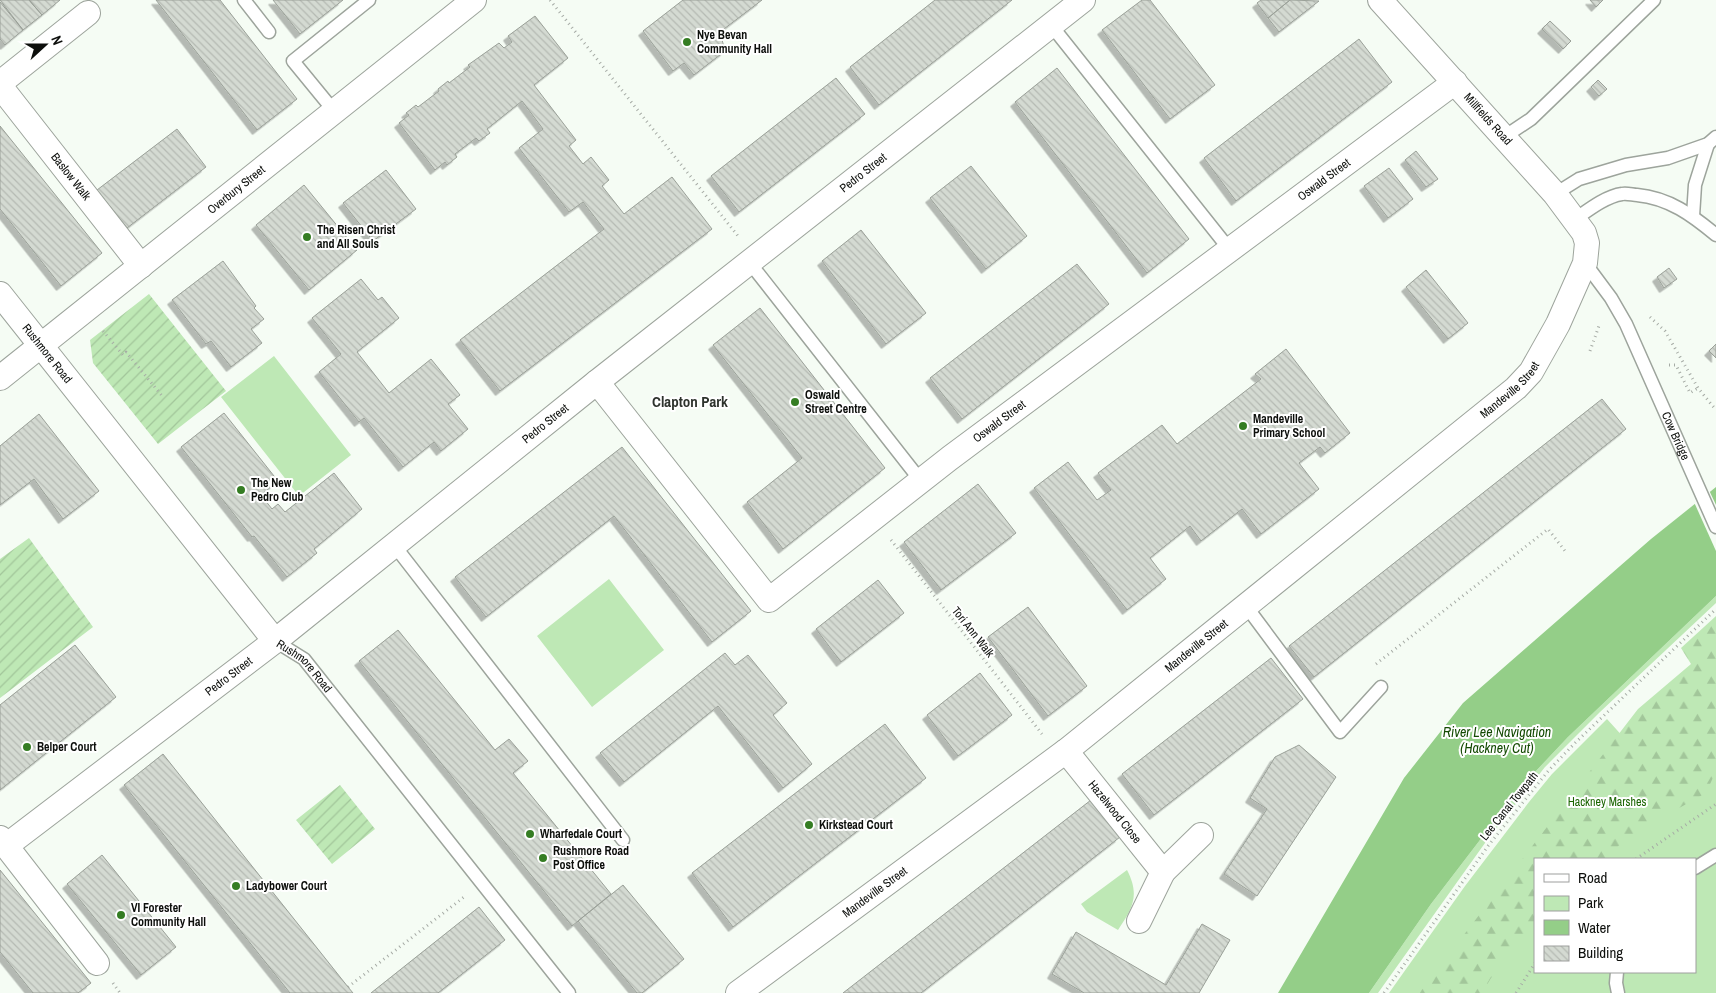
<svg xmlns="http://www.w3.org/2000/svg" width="1716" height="993" viewBox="0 0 1716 993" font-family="'Archivo Narrow',sans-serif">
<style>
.green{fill:#bee8b5;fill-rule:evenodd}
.forest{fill:url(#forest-firs)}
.garden{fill:url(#garden-furrows)}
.water{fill:#94ce88}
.pier{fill:#f5fcf4}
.building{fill:url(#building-back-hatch);stroke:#9aa098;filter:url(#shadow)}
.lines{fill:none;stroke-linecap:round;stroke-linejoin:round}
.lane-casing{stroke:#9da49c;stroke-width:15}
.street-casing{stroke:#9da49c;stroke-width:26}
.path{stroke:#a6aba5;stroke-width:3;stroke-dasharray:1 4;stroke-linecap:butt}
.lane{stroke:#fff;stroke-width:12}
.street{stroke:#fff;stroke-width:24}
.poi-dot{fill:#357d23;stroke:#fff;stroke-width:2}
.labels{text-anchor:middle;stroke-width:4;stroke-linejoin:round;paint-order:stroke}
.poi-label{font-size:12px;font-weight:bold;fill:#0d0f0c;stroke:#fff;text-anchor:start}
.street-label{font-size:12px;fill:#0d0f0c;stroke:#fff}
.park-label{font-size:12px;fill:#1a6400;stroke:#fff}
.water-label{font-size:14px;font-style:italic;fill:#134a02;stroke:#fff}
.quarter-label{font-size:15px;font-weight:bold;fill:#2e332d;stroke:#fff}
</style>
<defs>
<pattern id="forest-firs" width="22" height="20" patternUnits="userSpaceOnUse" patternTransform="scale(1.25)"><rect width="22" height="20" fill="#bee8b5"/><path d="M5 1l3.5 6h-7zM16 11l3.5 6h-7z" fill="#a2c69a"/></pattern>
<pattern id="garden-furrows" width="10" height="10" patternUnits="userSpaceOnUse" patternTransform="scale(1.25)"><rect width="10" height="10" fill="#bee8b5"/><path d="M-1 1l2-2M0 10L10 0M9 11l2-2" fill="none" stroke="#a2c69a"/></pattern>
<pattern id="building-back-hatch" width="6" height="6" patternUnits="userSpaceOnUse" patternTransform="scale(1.25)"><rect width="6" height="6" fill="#d4dad2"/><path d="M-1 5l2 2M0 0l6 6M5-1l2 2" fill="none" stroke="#b5bab3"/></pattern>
<filter id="shadow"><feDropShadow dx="-4.5" dy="4.5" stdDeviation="0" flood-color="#0004"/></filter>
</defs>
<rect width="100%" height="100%" fill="#f5fcf4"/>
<path class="green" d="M 274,356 L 351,455 L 299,496 L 221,397 Z
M 609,579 L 664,650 L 592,707 L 537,636 Z
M 1716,596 L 1716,603 L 1600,712 L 1545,767 L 1485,843 L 1378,993 L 1369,993 L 1431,904 L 1519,789 L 1568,737 Z
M 1607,719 L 1635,750 L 1716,742 L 1716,993 L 1389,993 L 1465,886 L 1529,802 L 1552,774 ZM 1535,859 L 1695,859 L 1695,972 L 1535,972 Z
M 1127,870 C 1140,895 1133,908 1118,930 L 1087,912 L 1081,904 Z"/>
<path class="forest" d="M 1716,616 L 1716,771 L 1706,793 L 1631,835 L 1604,859 L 1535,859 L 1535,929 L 1491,978 L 1482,993 L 1419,993 L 1638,709 L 1691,664 L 1681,648 Z"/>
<path class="garden" d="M 149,294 L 226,391 L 158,444 L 93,363 L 90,340 Z
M 29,538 L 93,627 L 0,698 L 0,559 Z
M 340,785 L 375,829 L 332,864 L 296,820 Z"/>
<path class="water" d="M 1716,487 L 1716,596 L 1568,737 L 1519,789 L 1431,904 L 1369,993 L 1278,993 L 1404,778 L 1463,703 L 1651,539 Z"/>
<path class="pier" d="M 1709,490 L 1716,505 L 1716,551 L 1694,502 Z"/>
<path class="building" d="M 0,0 L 29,0 L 42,15 L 23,30 Z
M 29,0 L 60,0 L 42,15 Z
M 156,0 L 220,0 L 297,99 L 257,130 Z
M 273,0 L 343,0 L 300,34 Z
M 683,0 L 762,0 L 720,32 L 725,51 L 694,75 L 684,63 L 673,71 L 643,31 Z
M 935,0 L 1012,0 L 879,105 L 850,67 Z
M 1142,0 L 1150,0 L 1215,85 L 1170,119 L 1102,30 Z
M 1261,0 L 1290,0 L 1268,18 L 1257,3 Z
M 1290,0 L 1319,1 L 1279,32 L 1268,18 Z
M 1590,0 L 1603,0 L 1596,7 Z
M 0,2 L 23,30 L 5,45 L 0,39 Z
M 535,16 L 568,58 L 534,85 L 576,140 L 569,146 L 583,164 L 591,157 L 609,180 L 602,186 L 624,214 L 672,177 L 712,229 L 500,391 L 460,340 L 604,229 L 583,202 L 569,212 L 519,148 L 543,129 L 522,101 L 487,129 L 490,133 L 479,141 L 476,138 L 455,154 L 457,157 L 447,165 L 445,162 L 435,170 L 399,123 L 409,115 L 406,113 L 416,105 L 418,107 L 439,91 L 438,89 L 448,81 L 449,83 L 470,67 L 468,65 L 499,43 L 504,48 L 512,42 L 508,36 Z
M 1550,21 L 1571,41 L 1563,49 L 1542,29 Z
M 1359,39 L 1392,82 L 1236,201 L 1204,158 Z
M 1057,68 L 1189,239 L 1147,273 L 1015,102 Z
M 836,78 L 865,114 L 739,212 L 711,176 Z
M 1598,80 L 1607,89 L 1599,96 L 1591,87 Z
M 0,126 L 102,253 L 61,286 L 0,209 Z
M 177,129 L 206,167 L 127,228 L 97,190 Z
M 1416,151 L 1438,179 L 1426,187 L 1405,160 Z
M 971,166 L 1027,236 L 986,269 L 930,198 Z
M 1389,168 L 1413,199 L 1388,218 L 1364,186 Z
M 386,170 L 416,209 L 373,241 L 343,203 Z
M 304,185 L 357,250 L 309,290 L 256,225 Z
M 861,230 L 926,313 L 886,344 L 822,261 Z
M 223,261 L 256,306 L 254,308 L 264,319 L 251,329 L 262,343 L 231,367 L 211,341 L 206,344 L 172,300 Z
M 1077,264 L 1109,304 L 962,419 L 930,378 Z
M 1669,268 L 1677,279 L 1664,288 L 1657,277 Z
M 1426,270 L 1468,323 L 1448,339 L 1406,287 Z
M 361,279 L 378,300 L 382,297 L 399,318 L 357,352 L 389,393 L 431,359 L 460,395 L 448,404 L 468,429 L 441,451 L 434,442 L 403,467 L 364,418 L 359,422 L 319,372 L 341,354 L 312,318 Z
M 760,308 L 885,468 L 783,549 L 747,502 L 802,458 L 713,345 Z
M 1716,344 L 1716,358 L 1709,351 Z
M 1286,349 L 1350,433 L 1325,453 L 1320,447 L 1299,463 L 1319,489 L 1261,534 L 1242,509 L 1201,541 L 1190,526 L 1150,558 L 1166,579 L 1127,610 L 1034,488 L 1068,462 L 1097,500 L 1111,490 L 1098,473 L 1162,425 L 1177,444 L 1261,379 L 1255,374 Z
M 1602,399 L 1626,429 L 1314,677 L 1289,646 Z
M 224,413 L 278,481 L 261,495 L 272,509 L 278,504 L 285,512 L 334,473 L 362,509 L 314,549 L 317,553 L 287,577 L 254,536 L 252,537 L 181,447 Z
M 39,414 L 99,491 L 63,519 L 34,479 L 0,505 L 0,446 Z
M 622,447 L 751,611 L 712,642 L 614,516 L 486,617 L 455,577 Z
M 978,484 L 1016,533 L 941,590 L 904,542 Z
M 878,580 L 904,613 L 841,662 L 816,629 Z
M 1028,607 L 1087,686 L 1048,716 L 988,637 Z
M 398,630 L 495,750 L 509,739 L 528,761 L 513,773 L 611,894 L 572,926 L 359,661 Z
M 75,645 L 116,697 L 0,790 L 0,705 Z
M 725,653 L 735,665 L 748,655 L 787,703 L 773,715 L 812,764 L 783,788 L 718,706 L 624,782 L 600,753 Z
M 1271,658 L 1303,699 L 1154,815 L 1122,774 Z
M 980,673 L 1012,715 L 958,756 L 927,715 Z
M 885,724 L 926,778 L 733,927 L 692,873 Z
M 1299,745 L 1336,777 L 1257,896 L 1224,874 L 1267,809 L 1250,798 L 1275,757 Z
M 163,754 L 348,987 L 353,993 L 290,993 L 124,785 Z
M 1091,800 L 1120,837 L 921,993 L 843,993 Z
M 102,855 L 176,947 L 141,975 L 67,884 Z
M 0,870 L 91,983 L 78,993 L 33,993 L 0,952 Z
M 623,885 L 684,959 L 642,993 L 637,993 L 578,921 Z
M 479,907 L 505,940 L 438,993 L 371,993 Z
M 1202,924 L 1230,940 L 1199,993 L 1084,993 L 1052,974 L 1076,932 L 1166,985 Z"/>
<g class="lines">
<g class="lane-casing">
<g id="lane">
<path d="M 244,0 L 269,32"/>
<path d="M 1051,25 L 1230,250"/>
<path d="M 334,111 L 293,61 L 369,0"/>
<path d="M 1504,137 L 1531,119 L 1654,0"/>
<path d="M 1555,194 L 1579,179 L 1626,165 L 1668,158 L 1708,144 L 1716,137"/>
<path d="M 1693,216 L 1695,185 L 1708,144"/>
<path d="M 1574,220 C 1587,211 1606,196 1622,194 C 1627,193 1633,195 1637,195 C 1669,198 1692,215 1716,235"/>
<path d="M 750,263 L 921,481"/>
<path id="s1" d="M 1585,263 L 1611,298 L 1626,324 L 1716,527"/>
<path d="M 394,545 L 623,840"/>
<path d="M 1246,606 L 1340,732 L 1381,687"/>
<path id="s2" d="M 275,641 L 304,659 L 569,993"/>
<path d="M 1695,868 L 1716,855"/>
<path d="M 1617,972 L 1616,983 L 1618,993"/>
</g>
</g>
<g class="street-casing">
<g id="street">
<path d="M 0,83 L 88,13"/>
<path id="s3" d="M 0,86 L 141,266"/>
<path id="s4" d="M 0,294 L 275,641"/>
<path id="s5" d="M 0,378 L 474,0"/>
<path id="s6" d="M 597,382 L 769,600 L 950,458 L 1455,82"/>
<path id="s7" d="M 1066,751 L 1163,872"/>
<path d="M 0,838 L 97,963"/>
<path id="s8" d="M 6,846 L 275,641 L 597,382 L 1083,0"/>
<path d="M 1139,921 L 1163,872 L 1201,835"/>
<path id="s9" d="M 738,993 L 1066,751 L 1516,388 L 1531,372 L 1558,324 L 1585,263 L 1587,243 L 1584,233 L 1555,194 L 1380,0"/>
</g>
</g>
<path class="path" d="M 550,0 L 738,236
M 1650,317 L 1665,331 L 1698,388 L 1716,410
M 103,331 L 123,355 L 126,352 L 163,397
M 1590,351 L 1600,323
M 1669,365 L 1676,365 L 1690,393 L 1698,388
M 891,540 L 1042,734
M 1376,664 L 1548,529 L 1565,551
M 1636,859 L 1716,804
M 113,983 L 120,993
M 348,987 L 464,897
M 1384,993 L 1488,846 L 1549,770 L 1575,743 L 1716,609
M 1516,993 L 1535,963"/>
<use href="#lane" class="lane"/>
<use href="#street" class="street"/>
</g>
<g class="poi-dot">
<circle cx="687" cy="42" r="5"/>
<circle cx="307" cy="237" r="5"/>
<circle cx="795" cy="402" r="5"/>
<circle cx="1243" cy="426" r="5"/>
<circle cx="241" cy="490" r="5"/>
<circle cx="27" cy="747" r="5"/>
<circle cx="809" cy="825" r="5"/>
<circle cx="530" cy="834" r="5"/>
<circle cx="543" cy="858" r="5"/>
<circle cx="236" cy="886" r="5"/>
<circle cx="121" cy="915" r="5"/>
</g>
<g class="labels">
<g class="poi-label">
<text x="697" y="39">Nye Bevan<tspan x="697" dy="14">Community Hall</tspan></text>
<text x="317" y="234">The Risen Christ<tspan x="317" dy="14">and All Souls</tspan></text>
<text x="805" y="399">Oswald<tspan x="805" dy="14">Street Centre</tspan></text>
<text x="1253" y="423">Mandeville<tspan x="1253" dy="14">Primary School</tspan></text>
<text x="251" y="487">The New<tspan x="251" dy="14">Pedro Club</tspan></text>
<text x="37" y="751">Belper Court</text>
<text x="819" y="829">Kirkstead Court</text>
<text x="540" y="838">Wharfedale Court</text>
<text x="553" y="855">Rushmore Road<tspan x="553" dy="14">Post Office</tspan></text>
<text x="246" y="890">Ladybower Court</text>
<text x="131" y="912">VI Forester<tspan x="131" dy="14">Community Hall</tspan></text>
</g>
<g class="street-label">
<text transform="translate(1488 119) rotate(48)" y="4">Millfields Road</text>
<text dy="4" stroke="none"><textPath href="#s8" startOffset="1090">Pedro Street</textPath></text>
<text dy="4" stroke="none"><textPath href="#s3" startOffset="115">Baslow Walk</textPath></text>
<text dy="4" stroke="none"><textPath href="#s6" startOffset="974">Oswald Street</textPath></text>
<text dy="4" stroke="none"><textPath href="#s5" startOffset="302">Overbury Street</textPath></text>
<text dy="4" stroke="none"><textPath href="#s4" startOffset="76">Rushmore Road</textPath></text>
<text dy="4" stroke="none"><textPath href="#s9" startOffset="980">Mandeville Street</textPath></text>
<text dy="4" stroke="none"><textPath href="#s6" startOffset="569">Oswald Street</textPath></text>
<text dy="4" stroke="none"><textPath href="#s8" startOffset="685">Pedro Street</textPath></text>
<text dy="4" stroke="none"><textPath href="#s1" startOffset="196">Cow Bridge</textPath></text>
<text transform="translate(973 632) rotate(52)" y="4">Tori Ann Walk</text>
<text dy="4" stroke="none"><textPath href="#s9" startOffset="575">Mandeville Street</textPath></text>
<text dy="4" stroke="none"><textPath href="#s2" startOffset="39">Rushmore Road</textPath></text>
<text dy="4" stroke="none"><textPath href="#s8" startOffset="280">Pedro Street</textPath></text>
<text transform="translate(1509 806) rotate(-51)" y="4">Lee Canal Towpath</text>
<text dy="4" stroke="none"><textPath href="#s7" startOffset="78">Hazelwood Close</textPath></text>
<text dy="4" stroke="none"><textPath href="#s9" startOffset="170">Mandeville Street</textPath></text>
</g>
<g class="park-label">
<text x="1607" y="806">Hackney Marshes</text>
</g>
<g class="water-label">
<text x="1497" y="737">River Lee Navigation<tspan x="1497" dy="16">(Hackney Cut)</tspan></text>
</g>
<g class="quarter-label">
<text x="690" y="407">Clapton Park</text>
</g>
</g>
<rect x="1534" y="858" width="162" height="115" fill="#ffffff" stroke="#9e9f9e"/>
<rect x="1544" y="874" width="25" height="8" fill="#ffffff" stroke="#9e9f9e"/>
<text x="1578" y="883" font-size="15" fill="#0d0f0c">Road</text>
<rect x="1544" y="896" width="25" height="15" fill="#bee8b5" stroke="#9e9f9e"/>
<text x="1578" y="908" font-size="15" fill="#0d0f0c">Park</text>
<rect x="1544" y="920" width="25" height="15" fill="#94ce88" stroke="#9e9f9e"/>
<text x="1578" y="933" font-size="15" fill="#0d0f0c">Water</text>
<rect x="1544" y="946" width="25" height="15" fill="url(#building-back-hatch)" stroke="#9e9f9e"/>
<text x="1578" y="958" font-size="15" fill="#0d0f0c">Building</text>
<g transform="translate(45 45) rotate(69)" stroke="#ffffff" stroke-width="4" paint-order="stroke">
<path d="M0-4L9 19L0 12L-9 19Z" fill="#0d0f0c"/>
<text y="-8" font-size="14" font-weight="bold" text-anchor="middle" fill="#0d0f0c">N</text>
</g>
</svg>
